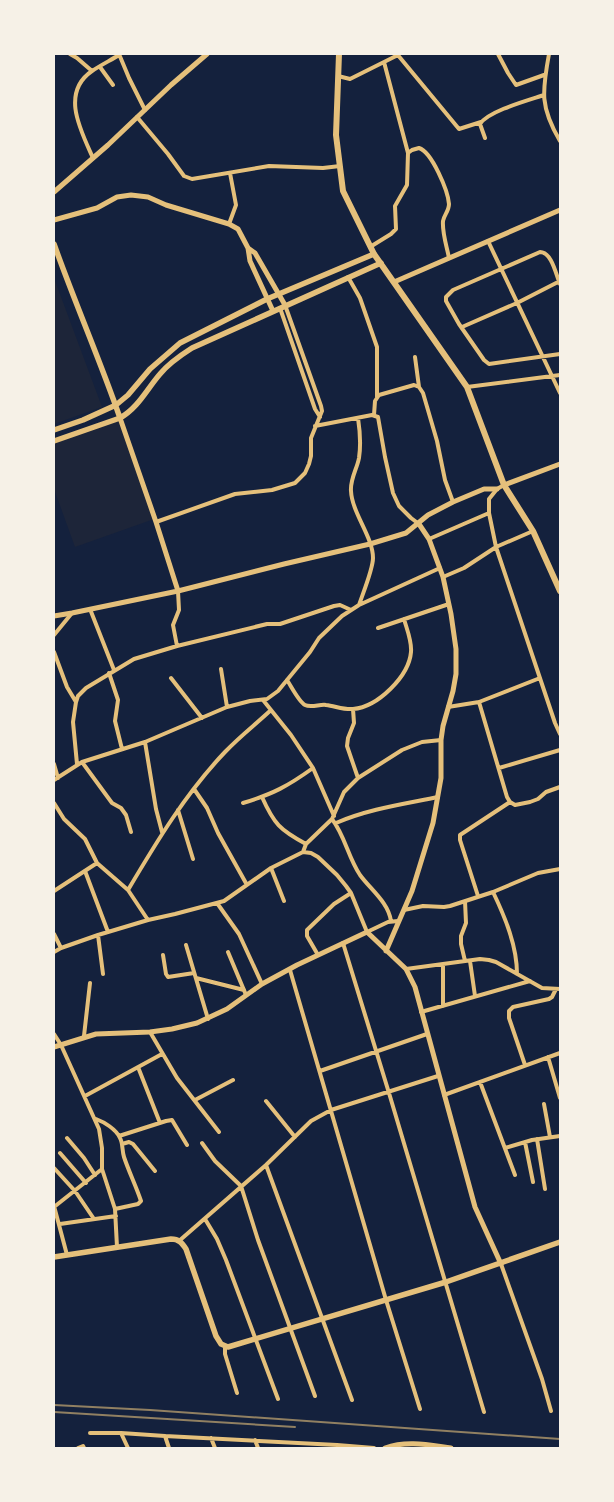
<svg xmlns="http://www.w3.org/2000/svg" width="614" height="1502" viewBox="0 0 614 1502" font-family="'Fira Sans Condensed',sans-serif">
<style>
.green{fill:#1d2539}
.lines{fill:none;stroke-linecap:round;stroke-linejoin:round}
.minor{stroke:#e5c07b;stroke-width:4}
.tertiary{stroke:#e5c07b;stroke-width:5}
.secondary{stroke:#e5c07b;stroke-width:5.5}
.primary{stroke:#e5c07b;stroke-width:6}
.rail{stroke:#918062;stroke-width:2}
</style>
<rect width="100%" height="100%" fill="#14213d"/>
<path class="green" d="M 54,278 L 102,407 L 54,424 Z
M 122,418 L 157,518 L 75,547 L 54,489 L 54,442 Z"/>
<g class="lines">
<path class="minor" d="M 70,54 L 77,58 L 92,71
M 119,54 L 129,78 L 145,110
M 397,54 L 459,129 L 481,122
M 498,54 L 508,73 L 516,85 L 544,75
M 549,54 C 542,92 540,107 560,141
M 398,55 L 384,62 L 408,153
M 100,67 L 113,85
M 338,76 L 350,79 L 384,62
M 137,117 L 168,154 L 184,176 L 192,179 L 269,166 L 323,168 L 340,166
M 485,138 L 480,124 C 488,111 529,100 544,95
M 93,158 C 81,131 60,93 92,71 C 101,65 111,60 119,55
M 229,224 L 236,205 L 230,173
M 488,241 L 560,393
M 370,247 L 391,234 L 396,229 L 395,206 L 407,185 L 408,153 L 412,150 L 419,148 C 432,152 448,191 449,204 C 449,211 444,215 443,221 C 442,233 447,247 449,258
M 348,277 L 360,298 L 377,347 L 377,397
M 560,284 C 556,275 552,252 540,252 L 453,290 L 446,297 L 446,301 L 459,324 L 484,360 L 489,364 L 560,354
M 280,308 L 315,409 L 320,417
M 462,327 L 517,303 L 560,281
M 415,357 L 419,387
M 467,387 L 560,375
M 374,415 L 375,401 L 379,395 L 414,385 L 419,387 L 423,393 L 437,441 L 445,480 L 453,502
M 358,418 C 360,431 361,445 359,458 C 357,469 350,479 351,491 C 352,513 373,537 373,558 C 373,569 363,593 359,605
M 315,426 L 372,415 L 378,417 L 385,457 L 393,493 L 399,506 L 411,518 L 419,524
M 504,485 L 497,489 L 489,499 L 489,513 L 496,547 L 555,723 L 560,734
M 156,522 L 235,494 L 272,490 L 295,483 L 305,473 L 309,464 L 311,456 L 311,438 L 322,411 L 321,406 L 285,305
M 429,539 L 489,513
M 443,577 L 464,568 L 496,547 L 533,531
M 90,609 L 114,670
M 378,628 L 449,604
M 54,635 L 72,613
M 177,646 L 173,625 L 179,610 L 178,591
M 54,652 L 67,687 L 76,702
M 221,669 L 227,707
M 109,673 L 118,700 L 115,721 L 122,749
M 171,678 L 202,718
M 287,680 C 291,686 299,702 305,705 C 311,708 320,704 326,705 C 335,706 344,710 353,709 C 378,707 409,676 411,652 C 412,641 407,630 404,619
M 263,700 L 291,735 L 313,768 L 334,816
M 479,702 L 507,797 L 510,802 L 515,805 L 530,802 L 538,799 L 546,792 L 560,787
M 448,707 L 479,702 L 540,678
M 353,709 L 354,723 L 348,738 L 347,746 L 358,778
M 145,742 L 156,809 L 162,832
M 82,762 L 112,803 L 121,808 L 126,815 L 131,832
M 54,764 L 58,778
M 77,764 L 73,722 L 76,702 L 78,696 L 86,688 L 134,659 L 177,646 L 267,624 L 280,624 L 334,606 L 340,605 L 351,610
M 499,768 L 560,750
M 54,780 L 82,762 L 145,742 L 227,707 L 250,701 L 267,699 L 278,691 L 310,652 L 319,638 L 342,616 L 359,605 L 440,568
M 194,789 L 207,808 L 218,833 L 247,885
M 262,797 C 274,824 280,830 306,844
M 54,803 L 64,819 L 85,839 L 97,863 L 128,890 L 148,920
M 243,803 C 273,794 288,786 313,768
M 178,810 L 193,859
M 332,819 C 345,836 348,857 360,875 C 371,890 388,902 391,921
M 336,823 C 368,809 404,804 438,797
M 303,852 L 306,844 L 332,819 L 344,792 L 358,778 L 402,750 L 422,742 L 441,740
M 271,868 L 284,901
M 85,871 L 108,932
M 128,890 C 157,841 186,793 225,752 C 239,737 256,724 271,710
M 54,891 L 97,863
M 493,892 C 505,917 517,946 517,974
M 478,896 L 460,840 L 460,835 L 510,802
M 465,901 L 466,923 L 461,936 L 461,944 L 465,961
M 217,903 L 239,934 L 262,984
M 404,910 L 423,906 L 444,907 L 450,906 L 493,892 L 538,873 L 560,869
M 54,934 L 61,948
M 98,935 L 103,974
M 343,943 L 389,1093 L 484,1412
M 186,945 L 208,1019
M 54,952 L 61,948 L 98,935 L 148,920 L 175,914 L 224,901 L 271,868 L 303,852 L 311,853 L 318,857 L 337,875 L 346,886 L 351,893 L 367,932 L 388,922 L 398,921
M 228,952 L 246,995
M 163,955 L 166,974 L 168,977 L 194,973
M 318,955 L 307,936 L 307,930 L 334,904 L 351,893
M 470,961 L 475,996
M 443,964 L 443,1006
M 406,969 L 480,959 L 489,960 L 496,962 L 542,988 L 560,989
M 290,970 L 386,1300 L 420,1409
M 196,978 L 244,990
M 421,1012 L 530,981
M 150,1032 L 177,1078 L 219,1132
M 54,1034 L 61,1045 L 99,1129 L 102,1148 L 102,1169 L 115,1209 L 117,1247
M 84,1036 L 90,983
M 548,1057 L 560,1098
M 525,1065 L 509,1018 L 509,1011 L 513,1007 L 549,999 L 552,997 L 556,989
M 138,1067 L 160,1123
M 320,1071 L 427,1034
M 480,1082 L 515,1175
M 444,1095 L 560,1053
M 85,1096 L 162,1054
M 195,1100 L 233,1080
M 266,1101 L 295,1137
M 544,1104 L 550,1137
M 96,1119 C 104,1122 116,1129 120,1138 C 123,1143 122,1151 124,1157 C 129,1172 136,1186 141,1201 L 138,1204 L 115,1209
M 119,1136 L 166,1121 L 172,1120 L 187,1145
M 67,1138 L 84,1158 L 95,1175
M 537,1139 L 545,1189
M 525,1142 L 533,1182
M 202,1143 L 215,1161 L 241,1186 L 258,1240 L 315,1396
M 122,1144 L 129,1142 L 133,1144 L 155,1171
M 505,1148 L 532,1140 L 560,1136
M 60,1153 L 86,1183
M 266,1165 L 352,1400
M 54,1168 L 75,1191 L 94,1219
M 54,1206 L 67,1255
M 54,1207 L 102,1169
M 205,1219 L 217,1239 L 226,1260 L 278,1399
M 60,1224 L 116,1216
M 179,1241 L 266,1165 L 311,1121 L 331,1110 L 438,1076
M 501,1264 L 542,1379 L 551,1411
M 225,1346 L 225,1354 L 237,1393
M 90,1433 L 121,1433 L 165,1436 L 337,1445 L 374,1448
M 121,1433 L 128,1448
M 165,1436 L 169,1448
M 211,1438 L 215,1448
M 255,1440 L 258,1448
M 78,1448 L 83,1446 L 84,1448"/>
<path class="tertiary" d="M 54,192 L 108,145 L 171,85 L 207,54
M 54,220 L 97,208 L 117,197 L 131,195 L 148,197 L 166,205 L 229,224 L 238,229 L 248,248 L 250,261 L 273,311
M 248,248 L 255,253 L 285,305
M 394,282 L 560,210
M 120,418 L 156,522 L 178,591
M 504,485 L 560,464
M 54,616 L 72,613 L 178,591 L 284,564 L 370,544 L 406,533 L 428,515 L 453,502 L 484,489 L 497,489
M 386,951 L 412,891 L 433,823 L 441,778 L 441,740 L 443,726 L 453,691 L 456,674 L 456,649 L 451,614 L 443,577 L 429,539 L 419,524
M 54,1047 L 96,1034 L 150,1032 L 172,1029 L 197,1023 L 227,1009 L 262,984 L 297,965 L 367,932 L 406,969 L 415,987 L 475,1207 L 501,1264
M 385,1448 C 407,1440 429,1445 451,1448"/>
<path class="secondary" d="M 54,244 C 75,303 100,360 120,418
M 54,430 L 83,420 L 116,405 L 128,395 L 150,369 L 180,343 L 267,299 L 374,254
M 54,441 L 120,418 C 138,408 147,389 160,374 C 169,363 181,355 192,348 L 381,263
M 54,1257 L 171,1239 C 179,1239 182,1243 186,1249 L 216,1336 L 221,1344 L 228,1347 L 446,1282 L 560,1242"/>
<path class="primary" d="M 339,54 L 336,135 L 343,191 L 374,254 L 467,387 L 504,485 L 533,531 L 560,591"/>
<path class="rail" d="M 54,1405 L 150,1410 L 560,1439
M 54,1412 L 295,1427"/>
</g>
<rect width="614" height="1502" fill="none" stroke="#f6f1e7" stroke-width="110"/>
</svg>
